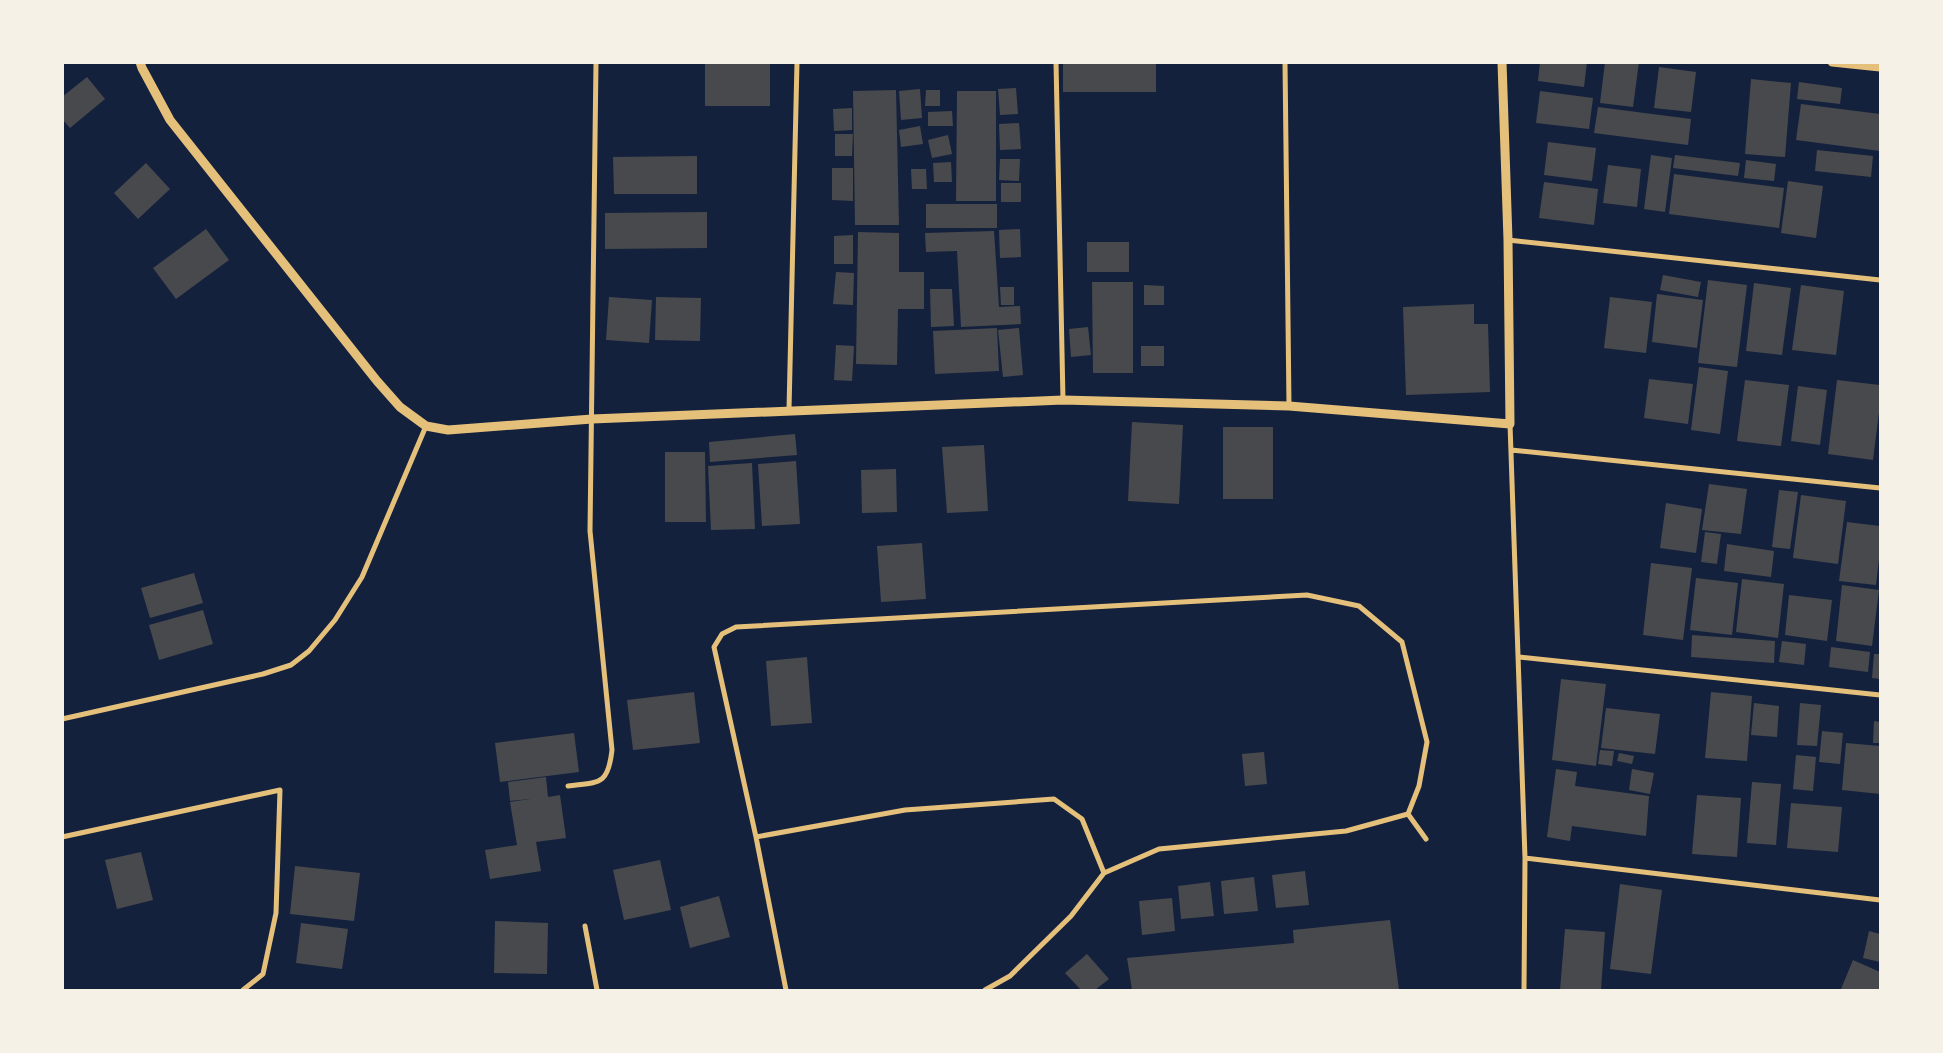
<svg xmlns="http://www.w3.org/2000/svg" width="1943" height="1053" viewBox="0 0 1943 1053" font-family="Barlow,sans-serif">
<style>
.building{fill:#48494c}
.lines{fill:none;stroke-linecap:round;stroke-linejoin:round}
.minor{stroke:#e5c07b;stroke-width:5}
.tertiary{stroke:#e5c07b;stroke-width:9}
</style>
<rect width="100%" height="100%" fill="#14213d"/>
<path class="building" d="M 705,62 L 770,62 L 770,106 L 705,106 Z
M 1063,62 L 1156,62 L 1156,92 L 1063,92 Z
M 1540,62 L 1587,62 L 1584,87 L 1538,81 Z
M 1605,62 L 1639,62 L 1633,107 L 1600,103 Z
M 1659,67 L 1696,72 L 1691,112 L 1654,108 Z
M 87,77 L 105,99 L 70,128 L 62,119 L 62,97 Z
M 1751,79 L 1791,83 L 1785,157 L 1745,154 Z
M 1799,82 L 1842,88 L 1840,104 L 1797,99 Z
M 1016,88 L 1018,114 L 1000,115 L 998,89 Z
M 920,89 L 922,118 L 901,120 L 899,91 Z
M 896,90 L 899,225 L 855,225 L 853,91 Z
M 926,90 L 940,90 L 940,106 L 925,106 Z
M 957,91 L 996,91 L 996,201 L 956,201 Z
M 1540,91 L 1593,98 L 1589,129 L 1536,123 Z
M 1801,104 L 1880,114 L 1880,151 L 1796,140 Z
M 1598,107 L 1691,119 L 1688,145 L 1594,133 Z
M 852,108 L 852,130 L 834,131 L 833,109 Z
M 952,111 L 953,126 L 928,126 L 928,112 Z
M 1019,123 L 1021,149 L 1000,150 L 999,124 Z
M 920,126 L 923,144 L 901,147 L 899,130 Z
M 835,134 L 853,134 L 852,156 L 835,156 Z
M 948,135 L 952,154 L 932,158 L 928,140 Z
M 1548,142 L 1596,148 L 1592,181 L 1544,175 Z
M 1817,150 L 1873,156 L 1871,177 L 1815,171 Z
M 1651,155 L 1672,158 L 1665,212 L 1644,209 Z
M 1675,155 L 1740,163 L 1738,176 L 1673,168 Z
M 697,156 L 697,194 L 614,194 L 613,157 Z
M 1000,159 L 1020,159 L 1019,181 L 999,180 Z
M 1746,160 L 1776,164 L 1774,181 L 1744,178 Z
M 951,162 L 952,182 L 934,182 L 933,163 Z
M 146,163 L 170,189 L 138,219 L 114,193 Z
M 1608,165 L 1641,169 L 1637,207 L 1603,203 Z
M 832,168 L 853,168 L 853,201 L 832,200 Z
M 911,169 L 926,169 L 927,189 L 912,189 Z
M 1674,174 L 1784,188 L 1779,228 L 1669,214 Z
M 1788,181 L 1823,186 L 1816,238 L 1781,233 Z
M 1544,182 L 1598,189 L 1594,225 L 1539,218 Z
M 1001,183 L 1021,183 L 1021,202 L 1001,202 Z
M 926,204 L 997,204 L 997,228 L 926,228 Z
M 707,212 L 707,248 L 605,249 L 605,213 Z
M 206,229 L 229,260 L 176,299 L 153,268 Z
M 1020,229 L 1021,257 L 1000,258 L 999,230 Z
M 994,231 L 999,307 L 1020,306 L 1021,324 L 961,327 L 957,251 L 926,252 L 925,233 Z
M 858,232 L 899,233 L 899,272 L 924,272 L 924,309 L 898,309 L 897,365 L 856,364 Z
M 853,235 L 853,264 L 834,264 L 834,236 Z
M 1087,242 L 1129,242 L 1129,272 L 1087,272 Z
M 836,272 L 854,273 L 853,305 L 833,304 Z
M 1663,275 L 1701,282 L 1698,297 L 1660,290 Z
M 1708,280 L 1747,285 L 1737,367 L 1698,363 Z
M 1092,282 L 1133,282 L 1133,373 L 1093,373 Z
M 1754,283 L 1791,288 L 1782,355 L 1746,351 Z
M 1144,285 L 1164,286 L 1164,305 L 1144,305 Z
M 1801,285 L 1844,291 L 1836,355 L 1792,350 Z
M 1000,287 L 1014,287 L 1014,305 L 1001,305 Z
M 930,289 L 952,289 L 954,326 L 931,327 Z
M 1657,294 L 1703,300 L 1697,348 L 1652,342 Z
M 609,297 L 652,300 L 649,343 L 606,340 Z
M 656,297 L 701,298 L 700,341 L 655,340 Z
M 1610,297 L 1652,302 L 1646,353 L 1604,348 Z
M 1474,304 L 1474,324 L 1488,324 L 1490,392 L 1406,395 L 1403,307 Z
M 1088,327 L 1091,355 L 1071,357 L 1069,329 Z
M 997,328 L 999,371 L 935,374 L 933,331 Z
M 1019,328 L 1023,375 L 1003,377 L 998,330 Z
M 836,345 L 854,346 L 852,381 L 834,380 Z
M 1141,346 L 1164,346 L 1164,366 L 1141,366 Z
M 1699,367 L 1728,371 L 1720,434 L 1691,430 Z
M 1649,379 L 1693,384 L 1688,424 L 1644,418 Z
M 1745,380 L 1789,385 L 1781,446 L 1737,441 Z
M 1837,380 L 1880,385 L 1880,404 L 1873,460 L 1828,454 Z
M 1798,386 L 1827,390 L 1820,445 L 1791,441 Z
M 1132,422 L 1183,425 L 1179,504 L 1128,501 Z
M 1223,427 L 1273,427 L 1273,499 L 1223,499 Z
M 795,434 L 797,455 L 710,462 L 709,442 Z
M 984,445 L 988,511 L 947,513 L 942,447 Z
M 665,452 L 705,452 L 706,522 L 665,522 Z
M 796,461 L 800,524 L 762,526 L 758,464 Z
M 752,463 L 755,529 L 711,530 L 708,466 Z
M 896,469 L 897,512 L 862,513 L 861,470 Z
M 1709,484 L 1747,489 L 1741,534 L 1702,530 Z
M 1779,490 L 1798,492 L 1790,549 L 1772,547 Z
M 1801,495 L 1846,501 L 1838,564 L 1793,558 Z
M 1666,503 L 1702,509 L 1696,553 L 1660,548 Z
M 1847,522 L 1880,526 L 1880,550 L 1876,585 L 1839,581 Z
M 1705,532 L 1721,534 L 1717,564 L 1701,562 Z
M 922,543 L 926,599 L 881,602 L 877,546 Z
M 1727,544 L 1774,551 L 1771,577 L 1724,571 Z
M 1651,563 L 1692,568 L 1683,640 L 1643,635 Z
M 194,573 L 203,603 L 150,618 L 141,588 Z
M 1696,578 L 1738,583 L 1732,635 L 1690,630 Z
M 1742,579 L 1784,584 L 1778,638 L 1736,632 Z
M 1842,585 L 1879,590 L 1872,646 L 1836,641 Z
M 1789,595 L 1832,600 L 1827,641 L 1785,635 Z
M 203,610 L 213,644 L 159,660 L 149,625 Z
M 1692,635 L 1775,641 L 1774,663 L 1691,657 Z
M 1782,641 L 1806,644 L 1804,665 L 1779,662 Z
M 1831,647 L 1870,652 L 1868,672 L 1829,667 Z
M 1874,654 L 1880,654 L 1880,679 L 1872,678 Z
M 807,657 L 812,723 L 771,726 L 766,661 Z
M 1561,679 L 1606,684 L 1596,766 L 1552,760 Z
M 694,692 L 700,743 L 633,750 L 627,700 Z
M 1711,692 L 1752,696 L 1747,761 L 1705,758 Z
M 1754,703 L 1779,706 L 1777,737 L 1751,735 Z
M 1800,703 L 1821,705 L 1817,746 L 1797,745 Z
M 1606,708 L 1660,714 L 1655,754 L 1601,748 Z
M 1874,721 L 1880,722 L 1880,743 L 1873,743 Z
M 1822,731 L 1843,733 L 1840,764 L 1819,762 Z
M 574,733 L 579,772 L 500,782 L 495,743 Z
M 1846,743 L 1880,746 L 1880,794 L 1842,790 Z
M 1600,750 L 1614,751 L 1612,766 L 1598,764 Z
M 1264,752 L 1267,784 L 1245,786 L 1242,754 Z
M 1619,753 L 1634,756 L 1632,764 L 1617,761 Z
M 1796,755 L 1816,757 L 1813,791 L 1793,789 Z
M 1556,769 L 1577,772 L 1575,786 L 1649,796 L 1646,836 L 1572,826 L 1570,841 L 1547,837 Z
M 1632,769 L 1654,773 L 1650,794 L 1629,790 Z
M 546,777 L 548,797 L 560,795 L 566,838 L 536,842 L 541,871 L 490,879 L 485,850 L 517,845 L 510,802 L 530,799 L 510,801 L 508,782 Z
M 1752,782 L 1781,784 L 1776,845 L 1747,843 Z
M 1697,795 L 1741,798 L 1737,857 L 1692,854 Z
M 1791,803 L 1842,807 L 1838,852 L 1787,848 Z
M 141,852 L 153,900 L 117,909 L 105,860 Z
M 660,860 L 671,910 L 624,920 L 613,870 Z
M 295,866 L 360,873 L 354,921 L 290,914 Z
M 1305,871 L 1309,905 L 1276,908 L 1272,875 Z
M 1254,877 L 1258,911 L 1224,914 L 1221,881 Z
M 1210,882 L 1214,916 L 1181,919 L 1178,886 Z
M 1620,884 L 1662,890 L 1651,974 L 1610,969 Z
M 719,896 L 730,937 L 690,948 L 680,907 Z
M 1172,898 L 1175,931 L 1142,935 L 1139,901 Z
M 1390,920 L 1399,990 L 1132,990 L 1127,958 L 1294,943 L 1293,930 Z
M 495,921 L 548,923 L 547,974 L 494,973 Z
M 301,923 L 348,929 L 342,969 L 296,963 Z
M 1565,929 L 1605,932 L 1601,990 L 1560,990 Z
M 1869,931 L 1880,934 L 1880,962 L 1863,958 Z
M 1087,954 L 1109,979 L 1095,990 L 1081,990 L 1065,973 Z
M 1853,960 L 1880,972 L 1880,990 L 1841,989 Z"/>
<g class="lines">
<path class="minor" d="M 1056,62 L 1063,400
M 1285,62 L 1289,406
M 1508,240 L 1880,280
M 789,410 L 797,62
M 1510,424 L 1525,858 L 1524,990
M 1511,450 L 1880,488
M 1519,657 L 1880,695
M 62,719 L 263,674 L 291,665 L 309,651 L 335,620 L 362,577 L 426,426
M 568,786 C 599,782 608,786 612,750 L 590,531 L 596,62
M 62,837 L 280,790 L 276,913 L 263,974 L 243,990
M 756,837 L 905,810 L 1054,799 L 1082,819 L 1104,873
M 1525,858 L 1880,900
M 585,926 L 597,990
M 786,990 L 756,837 L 714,647 L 722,634 L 736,627 L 1307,595 L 1359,606 L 1402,642 L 1427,742 L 1419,786 L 1408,814
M 985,990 L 1010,976 L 1071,916 L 1104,873 L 1159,849 L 1346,831 L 1408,814 L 1426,839"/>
<path class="tertiary" d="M 140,62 L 142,68 L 170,120 L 377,381 L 400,407 L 426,426 L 448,430 L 592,419 L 1063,400 L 1289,406 L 1510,424 L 1508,240 L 1502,62
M 1832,62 L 1880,67"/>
</g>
<rect width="1943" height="1053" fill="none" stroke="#f6f1e7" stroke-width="128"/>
</svg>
